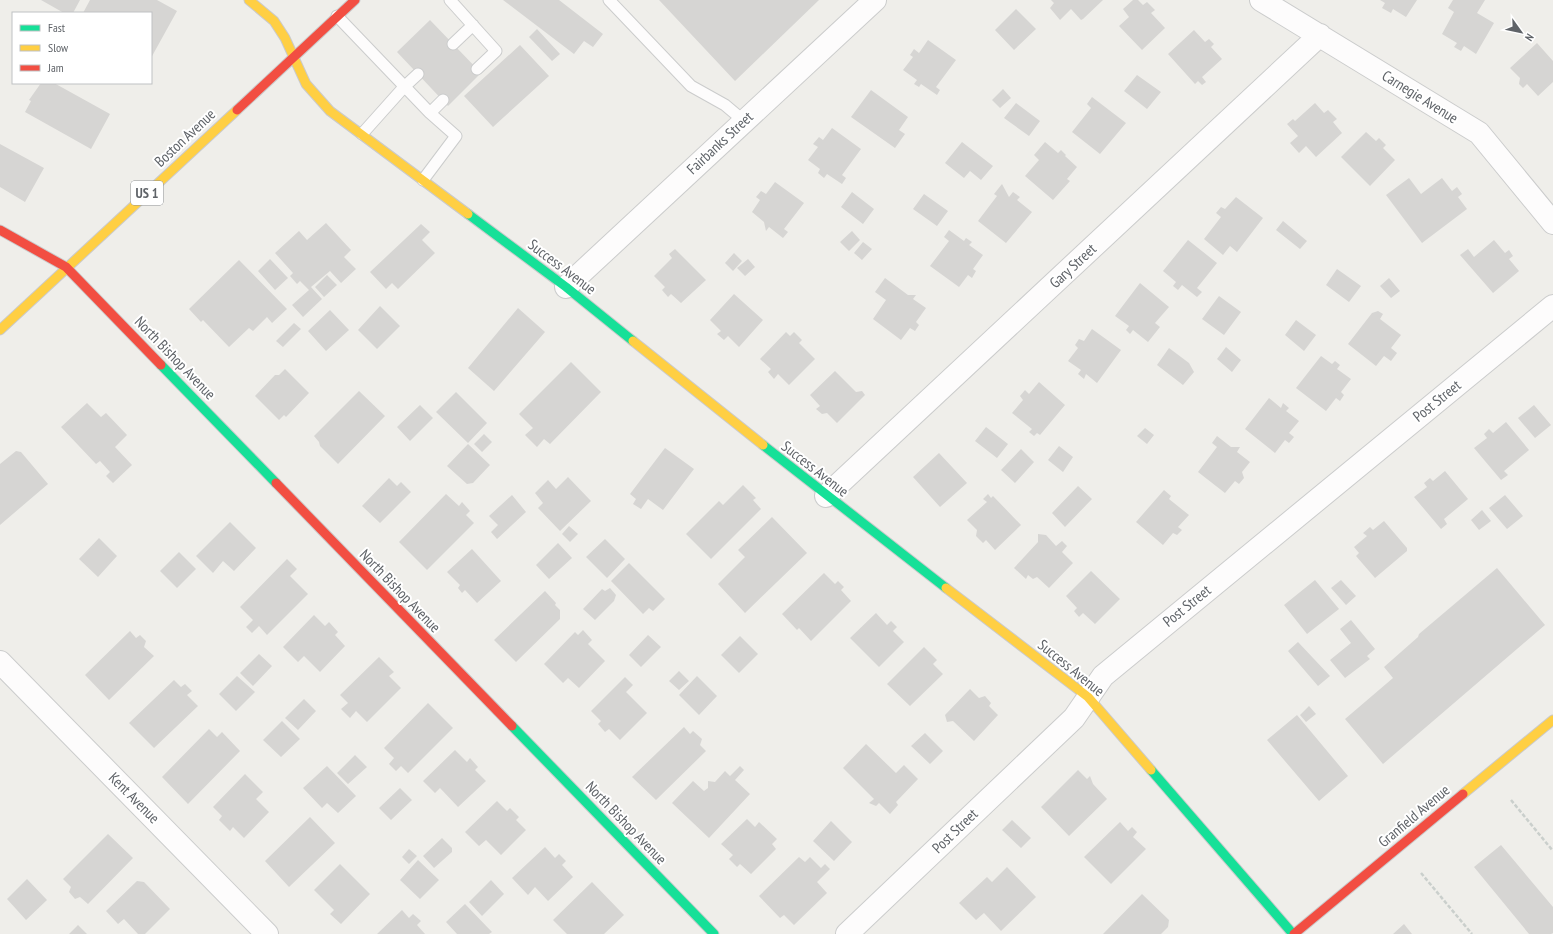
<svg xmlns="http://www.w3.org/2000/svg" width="1553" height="934" viewBox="0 0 1553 934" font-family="'PT Sans Narrow',sans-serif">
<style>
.building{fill:#d6d5d3}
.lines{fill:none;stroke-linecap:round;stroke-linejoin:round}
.lane-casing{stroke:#cbcccc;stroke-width:13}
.street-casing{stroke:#cbcccc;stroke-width:24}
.fast-casing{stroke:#cacacb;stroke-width:11}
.slow-casing{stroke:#cacacb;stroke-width:11}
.jam-casing{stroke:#cacacb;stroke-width:11}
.path{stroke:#cacfcc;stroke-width:2.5;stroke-dasharray:4 2;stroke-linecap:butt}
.lane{stroke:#fdfcfc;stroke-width:11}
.street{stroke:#fdfcfc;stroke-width:22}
.fast{stroke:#16e098;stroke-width:9}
.slow{stroke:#ffcf43;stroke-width:9}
.jam{stroke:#f24e42;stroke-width:9}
.labels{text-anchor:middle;stroke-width:4;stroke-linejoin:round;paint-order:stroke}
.shield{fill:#fff;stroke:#8f9295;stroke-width:1}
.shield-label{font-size:14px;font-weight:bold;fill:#5f6368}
.street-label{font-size:15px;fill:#5f6368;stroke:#fff}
</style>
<rect width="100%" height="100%" fill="#efeeea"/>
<path class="building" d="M 41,0 L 80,0 L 73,13 L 64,13 Z
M 90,0 L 157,0 L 177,11 L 151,58 L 151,13 L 83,13 Z
M 503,0 L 559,0 L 603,34 L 593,47 L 584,41 L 574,54 Z
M 659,0 L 819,0 L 735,81 Z
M 1051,0 L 1103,0 L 1083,19 L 1081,20 L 1071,9 L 1060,20 L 1050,8 L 1054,3 Z
M 1133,0 L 1138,0 L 1143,5 L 1147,2 L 1155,10 L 1151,13 L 1165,28 L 1142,50 L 1119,26 L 1129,17 L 1123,9 Z
M 1380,0 L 1417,0 L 1406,17 L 1393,9 L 1391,13 L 1382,8 L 1385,3 Z
M 1453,0 L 1485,0 L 1477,13 L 1494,23 L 1476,54 L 1464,46 L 1461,51 L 1454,47 L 1457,43 L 1442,34 L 1454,12 L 1448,8 Z
M 1016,9 L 1036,29 L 1014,50 L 995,30 Z
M 430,20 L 481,73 L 448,106 L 397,52 Z
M 537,29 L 560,54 L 552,61 L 529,37 Z
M 1194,30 L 1205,42 L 1209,39 L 1214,44 L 1211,47 L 1222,59 L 1202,77 L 1206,82 L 1202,85 L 1198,81 L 1195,84 L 1168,54 Z
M 928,40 L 956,60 L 936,87 L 940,90 L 937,95 L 921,84 L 919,87 L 914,84 L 917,80 L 903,70 L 913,57 L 910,55 L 914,49 L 919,53 Z
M 1537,43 L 1553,61 L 1553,82 L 1538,96 L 1527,84 L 1523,88 L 1519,84 L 1520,78 L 1510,68 Z
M 520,45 L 549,76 L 493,127 L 464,96 Z
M 1137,75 L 1161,92 L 1147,109 L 1124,91 Z
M 41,83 L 54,83 L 110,114 L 91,149 L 25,112 L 31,101 L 29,100 Z
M 1003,89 L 1011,98 L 1000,108 L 992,100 Z
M 871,90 L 908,117 L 899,130 L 905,134 L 895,148 L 851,117 Z
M 1092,97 L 1126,123 L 1100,154 L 1072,132 L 1091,108 L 1087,104 Z
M 1016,103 L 1040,121 L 1029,136 L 1004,118 Z
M 1315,103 L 1324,113 L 1328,110 L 1337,119 L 1333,122 L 1342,133 L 1316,157 L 1306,146 L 1299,153 L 1290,143 L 1298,136 L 1287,124 L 1293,119 L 1295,121 Z
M 832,128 L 861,149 L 842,175 L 846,178 L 842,184 L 827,174 L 824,178 L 818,173 L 820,169 L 808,160 L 818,147 L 813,144 L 819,137 L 823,140 Z
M 1366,132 L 1376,141 L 1379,138 L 1386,145 L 1383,148 L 1395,160 L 1370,186 L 1341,157 Z
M 962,142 L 993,166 L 981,180 L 970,171 L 964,178 L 945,163 Z
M 1045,142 L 1058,153 L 1061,150 L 1066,155 L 1065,156 L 1077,167 L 1067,179 L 1070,181 L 1053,200 L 1025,176 L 1039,160 L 1034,155 Z
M 0,144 L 44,168 L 25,202 L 0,187 Z
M 1409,178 L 1421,194 L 1442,178 L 1452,191 L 1457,187 L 1462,194 L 1458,197 L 1467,209 L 1422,243 L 1386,195 Z
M 775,182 L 804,203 L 784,229 L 788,232 L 783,238 L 769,227 L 766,231 L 764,222 L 752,212 L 760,200 L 756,197 L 761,191 L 766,194 Z
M 1002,184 L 1009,197 L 1013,192 L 1020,197 L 1017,200 L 1032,212 L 1006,243 L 978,221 L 997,196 L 994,194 Z
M 852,192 L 874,209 L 863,224 L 841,207 Z
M 924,194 L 948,211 L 937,226 L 913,209 Z
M 1236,197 L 1263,218 L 1237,252 L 1230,246 L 1223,255 L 1204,239 L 1221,217 L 1216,213 L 1221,207 L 1225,209 Z
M 1283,221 L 1307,241 L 1300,249 L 1276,230 Z
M 326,223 L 351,250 L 344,257 L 356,269 L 341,283 L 330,271 L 311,287 L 322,299 L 303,317 L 292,305 L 309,290 L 300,281 L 297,284 L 290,276 L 293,273 L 275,253 L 299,231 L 307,240 Z
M 421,224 L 430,232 L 422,240 L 435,253 L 398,289 L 392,283 L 386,289 L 370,272 Z
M 949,230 L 964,241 L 966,238 L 972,242 L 969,245 L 983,255 L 973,269 L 976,271 L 972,278 L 968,275 L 959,287 L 930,266 L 949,241 L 944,237 Z
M 852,231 L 860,240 L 849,251 L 840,242 Z
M 1188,240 L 1217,263 L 1197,288 L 1202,292 L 1197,297 L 1182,285 L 1178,290 L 1173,286 L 1176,282 L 1163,271 Z
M 1494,240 L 1505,253 L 1509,250 L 1513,256 L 1509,259 L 1519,271 L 1493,293 L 1460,255 L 1468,249 L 1474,257 Z
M 863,242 L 872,249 L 862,260 L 854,253 Z
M 675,249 L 706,280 L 681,303 L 671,294 L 668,297 L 662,290 L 665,287 L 654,276 L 672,258 L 669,254 Z
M 734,253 L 742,261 L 733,271 L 725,263 Z
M 270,259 L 288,278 L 275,290 L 258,271 Z
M 748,259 L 755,267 L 745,276 L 737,268 Z
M 239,260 L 287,309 L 272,323 L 267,317 L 253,331 L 249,328 L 229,347 L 203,320 L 201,322 L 189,309 Z
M 1337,269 L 1361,286 L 1349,302 L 1326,285 Z
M 327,275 L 337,285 L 324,297 L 315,287 Z
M 885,278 L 908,295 L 916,295 L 913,299 L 926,308 L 916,322 L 919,325 L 915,331 L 910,328 L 901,340 L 873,319 L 886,300 L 875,292 Z
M 1389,278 L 1400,291 L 1391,298 L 1380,286 Z
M 1140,283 L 1169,307 L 1155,323 L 1160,327 L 1148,342 L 1133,330 L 1130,334 L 1126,330 L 1129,326 L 1115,316 Z
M 734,294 L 763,320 L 739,347 L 728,336 L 724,340 L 717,334 L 721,331 L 710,320 Z
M 1219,296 L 1241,312 L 1224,335 L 1202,319 Z
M 380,306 L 400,326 L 377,349 L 358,330 Z
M 518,308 L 545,332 L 494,391 L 468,368 Z
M 330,310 L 349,330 L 326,351 L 308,331 Z
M 1378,311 L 1383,314 L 1380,319 L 1401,335 L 1391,348 L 1397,353 L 1391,361 L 1384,356 L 1376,366 L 1348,344 L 1372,313 Z
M 1296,320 L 1316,335 L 1304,351 L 1285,335 Z
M 294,323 L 301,329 L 283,347 L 276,341 Z
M 1092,329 L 1121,350 L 1097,383 L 1086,374 L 1084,379 L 1078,374 L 1081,370 L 1068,361 L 1078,348 L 1075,345 L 1079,339 L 1084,341 Z
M 786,332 L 790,336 L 794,332 L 802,340 L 799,343 L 815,359 L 789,385 L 778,374 L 774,379 L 768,372 L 771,369 L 760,359 Z
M 1226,347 L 1241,360 L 1232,372 L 1217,359 Z
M 1169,348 L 1189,363 L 1194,372 L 1183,385 L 1157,365 Z
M 1321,356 L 1332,364 L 1335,361 L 1340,365 L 1337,369 L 1351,379 L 1341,392 L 1344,395 L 1340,401 L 1336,398 L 1326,411 L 1296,388 Z
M 571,362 L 601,392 L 550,444 L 544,439 L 537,447 L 525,435 L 533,428 L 519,414 Z
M 285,369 L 309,393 L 286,417 L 284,415 L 279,420 L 255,396 L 275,375 L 279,375 Z
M 835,371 L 856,392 L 862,391 L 865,395 L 837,423 L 827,413 L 822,414 L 816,409 L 820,406 L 810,395 Z
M 1039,382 L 1065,405 L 1040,435 L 1037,433 L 1034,436 L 1029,432 L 1032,429 L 1012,413 L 1023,400 L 1020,396 L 1025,390 L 1029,394 Z
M 359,391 L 385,416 L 338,464 L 320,446 L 319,442 L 314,436 Z
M 456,392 L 487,423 L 468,443 L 436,412 Z
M 1269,398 L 1281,408 L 1283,403 L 1289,408 L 1286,411 L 1299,421 L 1289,433 L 1294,437 L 1289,443 L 1285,440 L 1275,453 L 1245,429 Z
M 87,403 L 101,417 L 106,413 L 127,435 L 115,447 L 132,465 L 113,483 L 106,476 L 110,472 L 100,461 L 96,464 L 61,427 Z
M 420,405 L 433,418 L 410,441 L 397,427 Z
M 1534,405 L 1551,425 L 1535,438 L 1518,418 Z
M 1506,422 L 1529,450 L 1504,471 L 1508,475 L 1501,480 L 1474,448 L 1487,438 L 1484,434 L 1489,429 L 1493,433 Z
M 986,427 L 1008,444 L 997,458 L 975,441 Z
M 1145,428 L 1154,435 L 1147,444 L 1137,436 Z
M 484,434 L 492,442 L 482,452 L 474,444 Z
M 1217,436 L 1231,447 L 1240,447 L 1237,452 L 1250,462 L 1242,472 L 1244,478 L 1239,484 L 1235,481 L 1225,493 L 1198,472 L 1217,447 L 1212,443 Z
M 468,444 L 490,465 L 473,483 L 467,484 L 447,466 Z
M 1059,446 L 1073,457 L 1063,472 L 1048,460 Z
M 665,448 L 694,469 L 663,510 L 648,499 L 641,509 L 633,504 L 636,499 L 630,494 Z
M 1021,449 L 1034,462 L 1015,483 L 1001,470 Z
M 16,451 L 21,452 L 48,484 L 0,525 L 0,464 Z
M 939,453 L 967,483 L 940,507 L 913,477 Z
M 1445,471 L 1468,499 L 1444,519 L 1447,524 L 1441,529 L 1414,497 L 1427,487 L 1424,483 L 1430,478 L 1433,481 Z
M 568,477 L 591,501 L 560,531 L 538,508 L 543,503 L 535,493 L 548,480 L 556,489 Z
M 389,478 L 397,486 L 401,482 L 411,492 L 380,523 L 362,506 Z
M 743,485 L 756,498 L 753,500 L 761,509 L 711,559 L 686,534 L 719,501 L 723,505 Z
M 1078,486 L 1092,499 L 1065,527 L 1052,513 Z
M 1164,490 L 1171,496 L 1169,499 L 1189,515 L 1178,527 L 1182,530 L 1177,535 L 1173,533 L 1163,545 L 1136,522 Z
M 446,494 L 459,506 L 462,502 L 470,511 L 466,515 L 474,523 L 427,570 L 399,542 Z
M 988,494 L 991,498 L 993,496 L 1021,525 L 995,550 L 986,540 L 983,543 L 976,536 L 977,530 L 967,520 L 987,502 L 983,499 Z
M 512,495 L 526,512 L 497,539 L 491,532 L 498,525 L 489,516 Z
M 1505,495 L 1523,516 L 1507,529 L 1489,508 Z
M 1482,510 L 1491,521 L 1479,530 L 1471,520 Z
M 772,517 L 807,553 L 745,613 L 718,584 L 745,557 L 738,550 Z
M 1384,521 L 1407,548 L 1407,551 L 1375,578 L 1356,556 L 1359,553 L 1354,547 L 1367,536 L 1363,533 L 1370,527 L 1373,530 Z
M 230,522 L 256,548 L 234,571 L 223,561 L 213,573 L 196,556 Z
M 569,526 L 578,534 L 570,542 L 562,534 Z
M 1038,534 L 1046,535 L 1056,546 L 1062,541 L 1067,546 L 1062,552 L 1073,563 L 1049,588 L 1037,577 L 1033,579 L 1028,575 L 1026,579 L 1014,568 L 1038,542 Z
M 99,538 L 117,556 L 98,577 L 79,559 Z
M 605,539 L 625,559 L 607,578 L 586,557 Z
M 558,543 L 572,558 L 549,579 L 536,565 Z
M 472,549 L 501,581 L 477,603 L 465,590 L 462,593 L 458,588 L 460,585 L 447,572 Z
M 179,552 L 196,569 L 177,588 L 160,571 Z
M 287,559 L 297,569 L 290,576 L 308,594 L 267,635 L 259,626 L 252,633 L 246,627 L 253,620 L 240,607 Z
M 629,563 L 665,599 L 653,611 L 649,608 L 643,614 L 611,581 Z
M 1497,568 L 1545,625 L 1383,764 L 1345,719 L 1393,678 L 1384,667 L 1418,637 L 1419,634 Z
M 1091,571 L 1120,599 L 1095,624 L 1083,613 L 1079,617 L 1074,611 L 1077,608 L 1066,596 Z
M 824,573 L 835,584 L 838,581 L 844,587 L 841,590 L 851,601 L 811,641 L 799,628 L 797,630 L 782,614 Z
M 1315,580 L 1339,609 L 1307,634 L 1284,605 Z
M 1341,580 L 1356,596 L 1346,605 L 1331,588 Z
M 610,588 L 616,595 L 614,601 L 595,620 L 583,609 L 602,589 L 605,591 Z
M 545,591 L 556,603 L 555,605 L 560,610 L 560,619 L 516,662 L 494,640 Z
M 876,613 L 887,625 L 891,621 L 897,627 L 893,631 L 904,642 L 879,667 L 850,638 Z
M 314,615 L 325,626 L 329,622 L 338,632 L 335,635 L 345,646 L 320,672 L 304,656 L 298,662 L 283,647 Z
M 1351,620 L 1375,649 L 1367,656 L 1370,659 L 1345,678 L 1330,660 L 1351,643 L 1340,629 Z
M 583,630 L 592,640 L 588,644 L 605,661 L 579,688 L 568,678 L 563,683 L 544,664 L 575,632 L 578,635 Z
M 130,631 L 136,638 L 140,635 L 146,641 L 144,647 L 154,656 L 109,700 L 85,675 Z
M 648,635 L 661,647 L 641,667 L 629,655 Z
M 740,636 L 758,654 L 739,673 L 721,655 Z
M 1298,642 L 1330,676 L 1318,686 L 1288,651 Z
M 924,647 L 937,660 L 933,664 L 943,674 L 910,706 L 887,684 Z
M 259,654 L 272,666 L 253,686 L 240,673 Z
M 379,657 L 394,672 L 389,676 L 401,688 L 367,722 L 356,711 L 350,718 L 341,709 L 348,703 L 340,695 Z
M 679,671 L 689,681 L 679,690 L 669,681 Z
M 237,676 L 255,692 L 236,711 L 219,694 Z
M 697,676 L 717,696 L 699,715 L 679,695 Z
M 625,677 L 633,685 L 626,692 L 647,713 L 620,740 L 609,729 L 605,732 L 598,724 L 601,721 L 591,711 Z
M 174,680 L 181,687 L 185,684 L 192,691 L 187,695 L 198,706 L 154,748 L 129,723 Z
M 970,689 L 979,698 L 985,696 L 991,703 L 989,706 L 998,715 L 974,741 L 953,721 L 947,722 L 945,715 Z
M 304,699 L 316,711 L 298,730 L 285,718 Z
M 428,703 L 453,728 L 408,773 L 401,766 L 396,771 L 389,764 L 394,758 L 384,748 Z
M 1309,706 L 1316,714 L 1306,722 L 1300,715 Z
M 1297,715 L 1348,776 L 1319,801 L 1267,740 Z
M 282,721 L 300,739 L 281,757 L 263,740 Z
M 684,727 L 690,734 L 693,731 L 702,739 L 700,745 L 706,751 L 656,800 L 632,777 Z
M 209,729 L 217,737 L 222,732 L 240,751 L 188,804 L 162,777 Z
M 925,733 L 943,751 L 930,764 L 911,746 Z
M 866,744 L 896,773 L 904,765 L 918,779 L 896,802 L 898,805 L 890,814 L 879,803 L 876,806 L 869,803 L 874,799 L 843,768 Z
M 455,750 L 467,762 L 470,758 L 478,767 L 475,770 L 486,781 L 458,807 L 440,788 L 435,793 L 423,781 Z
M 355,755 L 367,767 L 348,784 L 337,773 Z
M 327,766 L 356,796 L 338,813 L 327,803 L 322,808 L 303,788 Z
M 740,766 L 744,770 L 735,780 L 750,794 L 709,838 L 672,803 L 693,781 L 704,791 L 708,788 L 708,781 L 715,782 L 725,771 L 730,776 Z
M 1078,770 L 1087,779 L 1090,776 L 1093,784 L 1107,799 L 1069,836 L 1041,807 Z
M 245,774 L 263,792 L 256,799 L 269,812 L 244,838 L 233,827 L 230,831 L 219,820 L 222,816 L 213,807 Z
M 400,788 L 412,800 L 391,820 L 379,808 Z
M 497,801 L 507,811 L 510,808 L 519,817 L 516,820 L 526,830 L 501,855 L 486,840 L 479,846 L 465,832 Z
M 310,817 L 335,843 L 289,887 L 265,861 Z
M 747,819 L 755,827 L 759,822 L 777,839 L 772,844 L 776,849 L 751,874 L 740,864 L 737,867 L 729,859 L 733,855 L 721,844 Z
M 1012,820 L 1031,838 L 1021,848 L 1002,830 Z
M 831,821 L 852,842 L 834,861 L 813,841 Z
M 1120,822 L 1128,831 L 1132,827 L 1137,832 L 1133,837 L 1146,849 L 1111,884 L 1084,857 Z
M 108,834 L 133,858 L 88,904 L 80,897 L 75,899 L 69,892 L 71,887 L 63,879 Z
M 442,838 L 452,848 L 452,852 L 434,868 L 423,856 Z
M 1501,845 L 1553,907 L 1553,933 L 1551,934 L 1529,934 L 1474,867 Z
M 545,847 L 555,858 L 559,854 L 566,861 L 562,865 L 573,877 L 548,901 L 535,887 L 528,895 L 512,878 Z
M 409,849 L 417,856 L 409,864 L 402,857 Z
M 799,857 L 805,862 L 810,857 L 821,868 L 825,864 L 830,869 L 817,882 L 827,893 L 794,925 L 784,915 L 780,918 L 759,896 Z
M 418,860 L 439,880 L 420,899 L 400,880 Z
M 340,864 L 370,894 L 341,924 L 330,914 L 334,910 L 314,890 Z
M 1007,867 L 1036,897 L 1001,931 L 984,913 L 976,920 L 959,903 L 987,877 L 992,882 Z
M 27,879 L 47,900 L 26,920 L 7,899 Z
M 491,880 L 504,894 L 482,916 L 469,902 Z
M 137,881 L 144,882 L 170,909 L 145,934 L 138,934 L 124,919 L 118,924 L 106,911 Z
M 592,882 L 624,915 L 604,934 L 567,934 L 553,920 Z
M 1142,894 L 1169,920 L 1168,927 L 1161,934 L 1103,934 Z
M 465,904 L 492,932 L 489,934 L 457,934 L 446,922 Z
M 402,910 L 409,918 L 413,914 L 421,921 L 417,925 L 425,934 L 377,934 Z
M 1404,924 L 1412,934 L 1393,934 Z
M 78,925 L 87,934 L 69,934 Z"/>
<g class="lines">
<g class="lane-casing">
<path id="lane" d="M 450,0 L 496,51 L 477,69
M 609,0 L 691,86 L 725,105 L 744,121
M 337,16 L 430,113 L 443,100
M 453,44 L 473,25
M 362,134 L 404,87 L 418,74
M 423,180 L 456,136 L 430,113"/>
</g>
<g class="street-casing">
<path id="street" d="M 1261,0 L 1479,133 L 1553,223
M 566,287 L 875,0
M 826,496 L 1320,35
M 0,662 L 267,934
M 847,934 L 1074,718 L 1103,676 L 1553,306"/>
</g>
<g class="fast-casing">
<path id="fast" d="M 468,214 L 566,287 L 633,341
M 161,365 L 276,483
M 763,445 L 946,588
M 512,726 L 714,934
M 1151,770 L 1293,934"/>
</g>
<g class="slow-casing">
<path id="slow" d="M 249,0 L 274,21 L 285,38 L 306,84 L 330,111 L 468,214
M 0,330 L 237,110
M 633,341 L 763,445
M 946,588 L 1088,697 L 1151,770
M 1463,794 L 1553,720"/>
</g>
<g class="jam-casing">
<path id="jam" d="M 237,110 L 355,0
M 0,230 L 66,267 L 161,365
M 276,483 L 512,726
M 1294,934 L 1463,794"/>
</g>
<path class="path" d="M 1511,800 L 1553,851
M 1421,873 L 1472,934"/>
<use href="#lane" class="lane"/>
<use href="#street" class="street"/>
<use href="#fast" class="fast"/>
<use href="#slow" class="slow"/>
<use href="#jam" class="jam"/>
</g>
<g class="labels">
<rect class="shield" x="131" y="181" width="32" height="24" rx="3"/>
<g class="shield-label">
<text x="147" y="198">US 1</text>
</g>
<g class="street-label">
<text transform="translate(1420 97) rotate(32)" y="5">Carnegie Avenue</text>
<text transform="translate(185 138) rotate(-43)" y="5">Boston Avenue</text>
<text transform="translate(720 143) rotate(-43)" y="5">Fairbanks Street</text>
<text transform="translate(1073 266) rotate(-43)" y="5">Gary Street</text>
<text transform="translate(562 267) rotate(37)" y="5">Success Avenue</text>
<text transform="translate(175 358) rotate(46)" y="5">North Bishop Avenue</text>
<text transform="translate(1437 401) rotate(-39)" y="5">Post Street</text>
<text transform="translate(815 469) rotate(38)" y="5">Success Avenue</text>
<text transform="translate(400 591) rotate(46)" y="5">North Bishop Avenue</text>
<text transform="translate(1187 606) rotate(-39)" y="5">Post Street</text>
<text transform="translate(1071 668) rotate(39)" y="5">Success Avenue</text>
<text transform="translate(134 798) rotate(45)" y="5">Kent Avenue</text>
<text transform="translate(1414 816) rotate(-40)" y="5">Granfield Avenue</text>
<text transform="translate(626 823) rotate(46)" y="5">North Bishop Avenue</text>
<text transform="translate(955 831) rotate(-44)" y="5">Post Street</text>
</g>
</g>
<rect x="12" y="12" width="140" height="72" fill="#ffffff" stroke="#bfc1c3"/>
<rect x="20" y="25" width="20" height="6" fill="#16e098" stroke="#bfc1c3"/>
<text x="48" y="32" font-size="12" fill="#5f6368">Fast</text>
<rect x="20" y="45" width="20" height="6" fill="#ffcf43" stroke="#bfc1c3"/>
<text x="48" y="52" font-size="12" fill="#5f6368">Slow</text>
<rect x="20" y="65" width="20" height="6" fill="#f24e42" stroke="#bfc1c3"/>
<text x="48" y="72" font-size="12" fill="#5f6368">Jam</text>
<g transform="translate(1521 32) rotate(123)" stroke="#ffffff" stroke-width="3" paint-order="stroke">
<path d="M0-3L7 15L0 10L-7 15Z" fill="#5f6368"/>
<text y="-6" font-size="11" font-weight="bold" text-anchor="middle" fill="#5f6368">N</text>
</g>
</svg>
